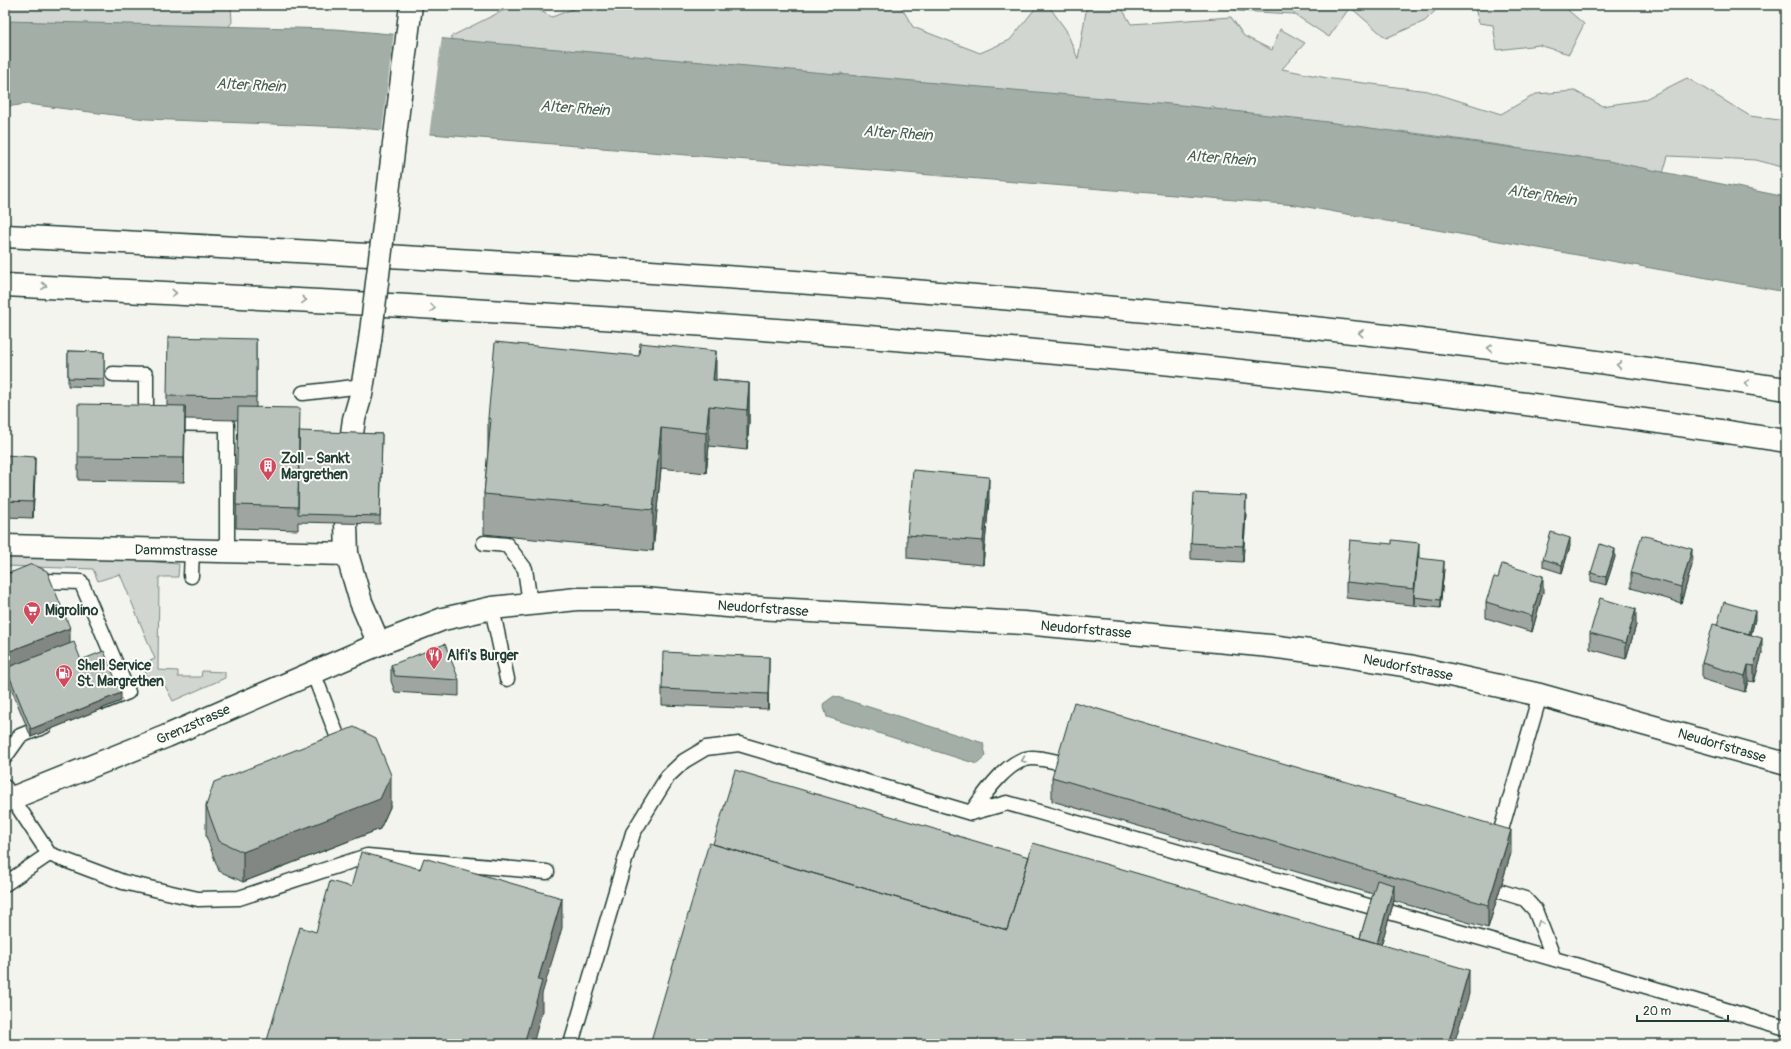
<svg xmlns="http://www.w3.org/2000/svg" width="1791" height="1049" viewBox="0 0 1791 1049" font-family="Pangolin,sans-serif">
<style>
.green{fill:#d1d6d1;stroke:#788a82}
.water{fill:#a3aea7;stroke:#6e8179}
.pier{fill:#f4f4ef}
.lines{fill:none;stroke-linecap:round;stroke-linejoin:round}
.service-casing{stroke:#1f3d34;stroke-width:17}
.minor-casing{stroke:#1f3d34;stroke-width:25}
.secondary-casing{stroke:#1f3d34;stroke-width:25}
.primary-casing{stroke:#1f3d34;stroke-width:25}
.motorway-casing{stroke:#1f3d34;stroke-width:25}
.service{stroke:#fdfcf7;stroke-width:14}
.minor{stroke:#fdfcf7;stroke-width:22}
.secondary{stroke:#fdfcf7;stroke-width:22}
.primary{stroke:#fdfcf7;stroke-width:22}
.motorway{stroke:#fdfcf7;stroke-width:22}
.primary-bridge-casing{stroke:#1f3d34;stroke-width:25;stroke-linecap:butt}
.primary-bridge{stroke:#fdfcf7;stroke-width:22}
.wall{fill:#9fa6a1;stroke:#1f3d34}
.shaded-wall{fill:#828783;stroke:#1f3d34}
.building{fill:#b9c1bb;stroke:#1f3d34}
.oneway{stroke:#8e9c96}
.labels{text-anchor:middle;stroke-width:4;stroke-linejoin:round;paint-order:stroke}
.poi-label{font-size:14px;font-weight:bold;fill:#1f3d34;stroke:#fdfcf7;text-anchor:start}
.street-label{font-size:14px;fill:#1f3d34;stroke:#fdfcf7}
.water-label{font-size:15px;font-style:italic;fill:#475f56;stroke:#fdfcf7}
</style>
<rect width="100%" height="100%" fill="#f4f4ef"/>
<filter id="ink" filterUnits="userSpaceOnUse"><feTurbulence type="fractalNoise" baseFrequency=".025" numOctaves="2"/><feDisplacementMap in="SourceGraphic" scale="8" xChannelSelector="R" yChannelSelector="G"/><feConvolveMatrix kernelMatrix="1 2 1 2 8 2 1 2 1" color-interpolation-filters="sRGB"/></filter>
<g filter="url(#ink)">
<path class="green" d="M 5,5 L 231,5 L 232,22 L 221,38 L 185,34 L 159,24 L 104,46 L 5,29 Z
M 514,5 L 529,5 L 552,17 L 583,5 L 900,5 L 913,27 L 980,53 L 1010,40 L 1038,5 L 1048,5 L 1066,30 L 1078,59 L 1087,5 L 1120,5 L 1131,24 L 1231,17 L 1244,36 L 1272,50 L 1280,29 L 1305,43 L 1282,69 L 1332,79 L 1428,91 L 1501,114 L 1536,94 L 1575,91 L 1602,106 L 1643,100 L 1687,78 L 1750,116 L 1786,121 L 1786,168 L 1756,160 L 1668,156 L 1658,191 L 1558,167 L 1513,147 L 1400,131 L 1368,150 L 1239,148 L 1213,106 L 1178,125 L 870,113 L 842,73 L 805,79 L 487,78 L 450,37 Z
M 1219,5 L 1441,5 L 1425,21 L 1386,38 L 1350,7 L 1329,37 L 1294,14 L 1238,11 Z
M 1474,5 L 1522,5 L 1527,11 L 1538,5 L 1562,5 L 1584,24 L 1569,54 L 1539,45 L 1497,50 L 1493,25 L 1479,23 Z
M 5,556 L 124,559 L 179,564 L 178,577 L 159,577 L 158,670 L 178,671 L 178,677 L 201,677 L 202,671 L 225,672 L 225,678 L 173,701 L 162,680 L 150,683 L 142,664 L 155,659 L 120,574 L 98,581 L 93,569 L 5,566 Z"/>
<path class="water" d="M 5,21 L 335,29 L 1181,105 L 1320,121 L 1608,161 L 1786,197 L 1786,292 L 1296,205 L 346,127 L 146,119 L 27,104 L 5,107 Z
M 834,696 L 983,743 L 986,756 L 977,764 L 827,717 L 823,704 Z"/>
<path class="pier" d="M 394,32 L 442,36 L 429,136 L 382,132 Z"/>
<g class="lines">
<g class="service-casing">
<path id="service" d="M 113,374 L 146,375 L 146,423 L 227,424 L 227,551
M 303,393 L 363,386
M 484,543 L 507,545 L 525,569 L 530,603
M 191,576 L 192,549
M 5,582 L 10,580 L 81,582 L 128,692 L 103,702
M 492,608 L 507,679
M 313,672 L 341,746
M 5,757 L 20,736 L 45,726
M 5,787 L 49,854 L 123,882 L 198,899 L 239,898 L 367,856 L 547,872
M 971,813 C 983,796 1008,758 1032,758 C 1041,758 1053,761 1062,763
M 1497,844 L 1540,695
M 5,884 L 49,854
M 1499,891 L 1525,899 L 1535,910 L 1554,959
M 571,1044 L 633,833 L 668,776 L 684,761 L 706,748 L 739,744 L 971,813 L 1007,803 L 1575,965 L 1786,1028"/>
</g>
<g class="minor-casing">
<path id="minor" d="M 5,546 L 347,554"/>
</g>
<g class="secondary-casing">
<path id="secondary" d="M 379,644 L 443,619 L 492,608 L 577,599 L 643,599 L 740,607 L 1024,623 L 1270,646 L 1333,654 L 1409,666 L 1540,695 L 1786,764"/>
</g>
<g class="primary-casing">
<path id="primary" d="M 400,95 L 411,5
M 351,441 L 354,419 L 361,395 L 370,340
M 5,801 L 167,736 L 379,644 L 361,602 L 347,554 L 346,523"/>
</g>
<g class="motorway-casing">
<path id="motorway" d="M 5,236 C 600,266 1197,298 1786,389
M 5,285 C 600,314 1197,349 1786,441"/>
</g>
<use href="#service" class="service"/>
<use href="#minor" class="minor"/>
<use href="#secondary" class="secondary"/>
<use href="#primary" class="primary"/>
<use href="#motorway" class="motorway"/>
<g class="primary-bridge-casing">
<path id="primary-bridge" d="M 370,340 L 400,95"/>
</g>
<use href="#primary-bridge" class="primary-bridge"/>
</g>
<path class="wall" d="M 256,339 L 256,408 L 300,432 L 382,434 L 380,524 L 298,522 L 298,530 L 236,528 L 238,420 L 185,419 L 184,482 L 78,480 L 78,457 L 167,406 L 167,396 Z
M 68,351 L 104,352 L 104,387 L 68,386 Z
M 716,380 L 749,383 L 749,423 L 747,450 L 709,446 L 706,473 L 661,468 L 653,551 L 484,534 L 484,494 L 488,451 L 488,418 Z
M 5,455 L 35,473 L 33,518 L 5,517 Z
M 989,500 L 983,565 L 907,558 L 907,535 Z
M 1246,512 L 1243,562 L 1191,559 L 1191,543 Z
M 1570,546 L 1562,573 L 1543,567 L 1543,559 Z
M 1615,557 L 1606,585 L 1591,581 L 1591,573 Z
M 1419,558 L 1444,569 L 1440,608 L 1346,598 L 1346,582 Z
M 1692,565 L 1681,603 L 1631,588 L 1631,573 Z
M 5,575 L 70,643 L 81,660 L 121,701 L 31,737 L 6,676 L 5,676 Z
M 1543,592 L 1532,632 L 1486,618 L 1486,602 Z
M 1755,619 L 1751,635 L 1762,654 L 1754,682 L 1748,681 L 1745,692 L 1702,679 L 1702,663 L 1717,625 Z
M 1636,625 L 1626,659 L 1590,649 L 1590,633 Z
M 391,665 L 459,680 L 459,696 L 395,692 L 391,681 Z
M 769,673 L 768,709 L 662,705 L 662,689 Z
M 1052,777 L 1511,853 L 1488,928 L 1394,901 L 1381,945 L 1469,994 L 713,844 L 1029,857 L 1360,938 L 1373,894 L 1052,801 Z
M 391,805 L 380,829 L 243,882 L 219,871 L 206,836 L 206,806 Z"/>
<path class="shaded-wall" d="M 716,351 L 716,391 L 713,380 Z
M 749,383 L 749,423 L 747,450 L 747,410 Z
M 185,406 L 185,430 L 184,482 L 184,458 Z
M 709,406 L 709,446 L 706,473 L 706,433 Z
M 661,428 L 661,468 L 653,551 L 653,510 Z
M 35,457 L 35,473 L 33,518 L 33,502 Z
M 989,477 L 989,500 L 983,565 L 983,541 Z
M 1246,496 L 1246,512 L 1243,562 L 1243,546 Z
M 1570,538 L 1570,546 L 1562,573 L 1562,565 Z
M 1419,543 L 1419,559 L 1414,597 L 1414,605 L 1414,589 Z
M 1615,549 L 1615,557 L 1606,585 L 1606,577 Z
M 1692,549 L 1692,565 L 1681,603 L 1681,587 Z
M 1444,561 L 1444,569 L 1440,608 L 1440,600 Z
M 1543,576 L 1543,592 L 1532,632 L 1532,616 Z
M 1636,609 L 1636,625 L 1626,659 L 1626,643 Z
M 1755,611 L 1755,619 L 1747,649 L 1747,641 Z
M 70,628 L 70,651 L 6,668 L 6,676 L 5,676 L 5,653 Z
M 1762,638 L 1762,654 L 1754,682 L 1754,666 Z
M 769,657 L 769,673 L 768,709 L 768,694 Z
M 1748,665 L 1748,681 L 1745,692 L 1745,676 Z
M 121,693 L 121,701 L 31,737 L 31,729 Z
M 391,775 L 391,805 L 380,829 L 243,882 L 243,852 Z
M 1511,830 L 1511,853 L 1488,928 L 1488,905 Z
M 1394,885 L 1394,901 L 1375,966 L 1375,950 Z
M 562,898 L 562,928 L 542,994 L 542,1011 L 533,1044 L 524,1044 L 538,980 Z
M 1469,970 L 1469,994 L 1454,1044 L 1448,1044 Z"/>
<path class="building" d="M 168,337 L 256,339 L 256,397 L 167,396 Z
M 495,342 L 639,356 L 640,343 L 716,351 L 713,380 L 749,383 L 747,410 L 709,406 L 706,433 L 661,428 L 653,510 L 484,494 L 491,419 L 488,418 Z
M 68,351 L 104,352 L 104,379 L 68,378 Z
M 78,404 L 185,406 L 184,458 L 78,457 Z
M 238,407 L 300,408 L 298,507 L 236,505 Z
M 299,431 L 382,434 L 380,516 L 298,514 Z
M 5,455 L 35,457 L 33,502 L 5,501 Z
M 913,470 L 989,477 L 983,541 L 907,535 Z
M 1194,493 L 1246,496 L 1243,546 L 1191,543 Z
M 1551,532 L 1570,538 L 1562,565 L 1543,559 Z
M 1642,535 L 1692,549 L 1681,587 L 1631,573 Z
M 1350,540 L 1392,544 L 1392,540 L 1419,543 L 1414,589 L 1346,582 Z
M 1600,544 L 1615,549 L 1606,577 L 1591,573 Z
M 1418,558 L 1444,561 L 1440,600 L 1414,597 Z
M 32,564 L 47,571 L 70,628 L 5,653 L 5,575 Z
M 1502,564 L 1543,576 L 1532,616 L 1486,602 L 1494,577 L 1498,578 Z
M 1600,598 L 1636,609 L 1626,643 L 1590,633 Z
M 1724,602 L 1755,611 L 1749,634 L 1717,625 Z
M 1713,624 L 1762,638 L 1754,666 L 1748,665 L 1745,676 L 1702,663 Z
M 74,642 L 81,660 L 104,651 L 121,693 L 31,729 L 6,668 Z
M 445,644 L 459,680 L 395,676 L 391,665 Z
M 663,652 L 769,657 L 768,694 L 662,689 Z
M 1074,702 L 1511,830 L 1488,905 L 1052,777 Z
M 354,727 L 376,738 L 391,775 L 380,799 L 243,852 L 219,841 L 206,806 L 214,782 Z
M 735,770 L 1029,857 L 1007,930 L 713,844 Z
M 709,843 L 1007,930 L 1033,843 L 1469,970 L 1448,1044 L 650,1044 Z
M 361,852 L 420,869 L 424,858 L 562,898 L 538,980 L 542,981 L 524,1044 L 266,1044 L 300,927 L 316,932 L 330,881 L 351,887 Z
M 1377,880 L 1394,885 L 1377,943 L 1360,938 Z"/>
<defs><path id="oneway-chevron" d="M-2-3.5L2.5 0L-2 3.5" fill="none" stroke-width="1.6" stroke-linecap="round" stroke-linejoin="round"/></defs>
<g class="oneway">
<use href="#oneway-chevron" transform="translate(44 286) rotate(3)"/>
<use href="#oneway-chevron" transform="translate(174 293) rotate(3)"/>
<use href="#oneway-chevron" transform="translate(304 300) rotate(3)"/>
<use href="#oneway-chevron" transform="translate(433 308) rotate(3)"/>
<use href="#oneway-chevron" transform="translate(1361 333) rotate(-174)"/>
<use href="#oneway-chevron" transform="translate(1490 348) rotate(-173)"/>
<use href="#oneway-chevron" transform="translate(1619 365) rotate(-172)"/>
<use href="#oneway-chevron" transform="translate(1747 383) rotate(-171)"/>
<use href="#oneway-chevron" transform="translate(1024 760) rotate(158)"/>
<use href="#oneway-chevron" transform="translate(1540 923) rotate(-111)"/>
</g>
</g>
<defs>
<g id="building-pin" transform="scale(0.9)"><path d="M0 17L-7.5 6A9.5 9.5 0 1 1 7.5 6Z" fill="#d1495b" stroke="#fdfcf7"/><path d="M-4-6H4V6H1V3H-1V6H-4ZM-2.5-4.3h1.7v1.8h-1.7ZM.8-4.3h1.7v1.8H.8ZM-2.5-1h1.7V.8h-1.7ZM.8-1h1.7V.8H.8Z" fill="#fff"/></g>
<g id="supermarket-pin" transform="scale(0.9)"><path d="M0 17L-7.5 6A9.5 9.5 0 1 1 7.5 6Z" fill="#d1495b" stroke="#fdfcf7"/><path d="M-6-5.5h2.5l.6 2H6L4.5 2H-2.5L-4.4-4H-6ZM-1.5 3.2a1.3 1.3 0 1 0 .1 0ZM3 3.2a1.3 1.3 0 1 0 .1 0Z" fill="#fff"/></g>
<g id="restaurant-pin" transform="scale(0.9)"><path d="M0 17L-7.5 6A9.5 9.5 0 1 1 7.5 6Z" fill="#d1495b" stroke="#fdfcf7"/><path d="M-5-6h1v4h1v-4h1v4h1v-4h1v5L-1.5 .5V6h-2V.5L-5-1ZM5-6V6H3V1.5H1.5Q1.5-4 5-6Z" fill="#fff"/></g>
<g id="fuel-pin" transform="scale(0.9)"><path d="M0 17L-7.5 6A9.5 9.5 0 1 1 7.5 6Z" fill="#d1495b" stroke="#fdfcf7"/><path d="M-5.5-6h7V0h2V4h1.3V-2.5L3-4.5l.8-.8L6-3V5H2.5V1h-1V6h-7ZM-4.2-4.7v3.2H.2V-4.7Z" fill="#fff"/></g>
</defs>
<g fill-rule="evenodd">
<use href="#building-pin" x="268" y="466"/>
<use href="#supermarket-pin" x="32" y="610"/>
<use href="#restaurant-pin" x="434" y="655"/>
<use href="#fuel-pin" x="64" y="673"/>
</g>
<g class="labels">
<g class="poi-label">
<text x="281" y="463">Zoll - Sankt<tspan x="281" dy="16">Margrethen</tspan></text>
<text x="45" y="615">Migrolino</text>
<text x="447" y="660">Alfi's Burger</text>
<text x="77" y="670">Shell Service<tspan x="77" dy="16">St. Margrethen</tspan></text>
</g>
<g class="street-label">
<text transform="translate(176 550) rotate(1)" y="5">Dammstrasse</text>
<text transform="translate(763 608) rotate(4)" y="5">Neudorfstrasse</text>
<text transform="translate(1086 629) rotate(5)" y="5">Neudorfstrasse</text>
<text transform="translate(1408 667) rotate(11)" y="5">Neudorfstrasse</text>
<text transform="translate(193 724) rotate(-24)" y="5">Grenzstrasse</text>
<text transform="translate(1722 745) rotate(16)" y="5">Neudorfstrasse</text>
</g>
<g class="water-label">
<text transform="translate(251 85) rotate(3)" y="5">Alter Rhein</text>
<text transform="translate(575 108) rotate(4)" y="5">Alter Rhein</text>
<text transform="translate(898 133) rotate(4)" y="5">Alter Rhein</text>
<text transform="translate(1221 158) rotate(4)" y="5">Alter Rhein</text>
<text transform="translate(1542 195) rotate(9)" y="5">Alter Rhein</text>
</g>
</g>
<rect width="1791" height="1049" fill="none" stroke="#fdfcf7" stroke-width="20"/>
<rect x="10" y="10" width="1771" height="1029" fill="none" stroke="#1f3d34" stroke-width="1.5" filter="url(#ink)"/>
<path d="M1637 1015v6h91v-6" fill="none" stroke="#1f3d34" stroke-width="2"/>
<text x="1643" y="1015" font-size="12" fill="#1f3d34" stroke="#fdfcf7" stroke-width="3" paint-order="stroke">20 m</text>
</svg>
